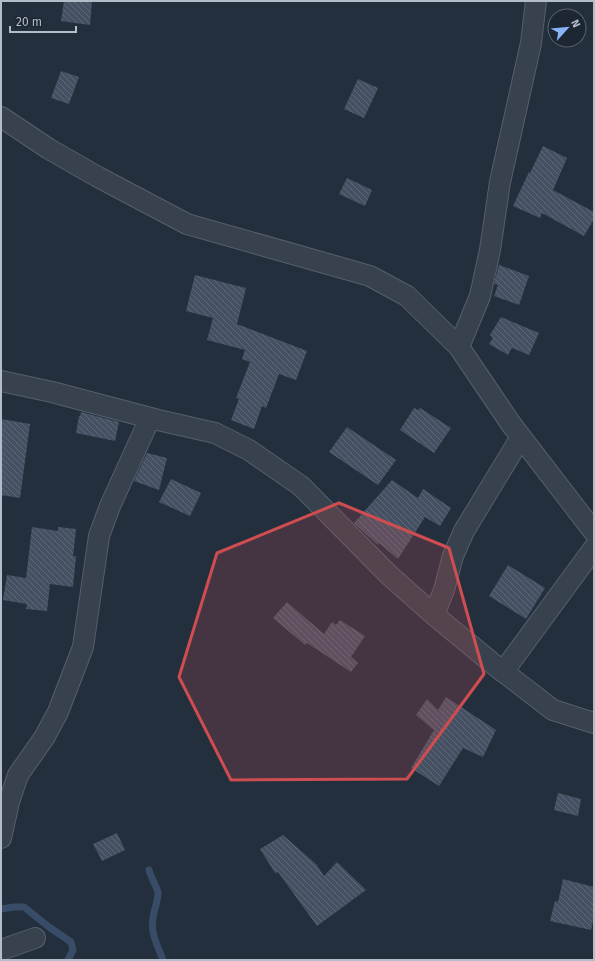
<svg xmlns="http://www.w3.org/2000/svg" width="595" height="961" viewBox="0 0 595 961" font-family="'Fira Sans',sans-serif">
<style>
.lines{fill:none;stroke-linecap:round;stroke-linejoin:round}
.stream{stroke:#394c67;stroke-width:7}
.building{fill:url(#building-back-hatch)}
.minor-casing{stroke:#565f6c;stroke-width:22}
.minor{stroke:#38414e;stroke-width:20}
.marked{fill:#ce4d50;fill-opacity:0.2;stroke:#ce4d50;stroke-width:3;stroke-linejoin:round}
</style>
<defs>
<pattern id="building-back-hatch" width="6" height="6" patternUnits="userSpaceOnUse"><rect width="6" height="6" fill="#455162"/><path d="M-1 5l2 2M0 0l6 6M5-1l2 2" fill="none" stroke="#5d6877"/></pattern>
</defs>
<rect width="100%" height="100%" fill="#242f3e"/>
<g class="lines">
<path class="stream" d="M 149,870 C 151,878 157,886 158,893 C 158,901 154,910 153,918 C 150,933 158,946 163,960
M 1,909 L 14,907 L 24,907 L 49,927 L 71,942 L 73,950 L 68,960"/>
</g>
<path class="building" d="M 64,1 L 92,1 L 90,25 L 61,21 Z
M 61,71 L 79,77 L 69,104 L 51,98 Z
M 358,79 L 378,88 L 364,118 L 344,109 Z
M 543,146 L 567,158 L 553,190 L 594,212 L 594,219 L 584,236 L 542,213 L 540,218 L 513,206 L 529,172 L 530,173 Z
M 347,178 L 372,190 L 365,206 L 339,194 Z
M 499,265 L 529,276 L 519,305 L 494,296 L 498,285 L 494,284 Z
M 195,275 L 246,288 L 237,324 L 307,351 L 296,380 L 279,374 L 266,408 L 262,406 L 254,429 L 231,420 L 239,399 L 236,398 L 250,362 L 242,359 L 245,350 L 207,340 L 213,318 L 186,311 Z
M 501,317 L 539,333 L 529,355 L 512,348 L 508,355 L 489,344 L 493,338 L 490,335 Z
M 414,408 L 418,410 L 420,408 L 451,428 L 434,453 L 400,430 Z
M 81,412 L 119,422 L 115,441 L 76,433 L 79,416 L 80,416 Z
M 1,419 L 30,424 L 20,498 L 1,495 Z
M 347,427 L 396,460 L 378,485 L 329,452 Z
M 147,453 L 167,458 L 159,490 L 134,481 Z
M 171,479 L 201,493 L 190,516 L 159,502 Z
M 392,480 L 418,498 L 423,489 L 451,508 L 440,526 L 425,517 L 398,559 L 379,543 L 378,545 L 354,523 Z
M 32,527 L 58,531 L 58,527 L 76,529 L 73,556 L 76,556 L 73,587 L 50,584 L 47,611 L 26,609 L 27,604 L 3,600 L 7,575 L 26,578 Z
M 508,565 L 545,588 L 526,619 L 489,596 Z
M 287,602 L 324,634 L 332,622 L 336,625 L 340,620 L 365,636 L 351,657 L 358,663 L 351,672 L 307,643 L 305,645 L 273,618 Z
M 446,697 L 496,730 L 483,757 L 463,748 L 439,786 L 411,768 L 434,730 L 416,715 L 427,699 L 438,710 Z
M 558,793 L 581,799 L 578,816 L 554,810 Z
M 117,833 L 125,850 L 102,861 L 93,844 Z
M 283,835 L 317,865 L 324,876 L 337,862 L 366,890 L 317,926 L 278,872 L 275,873 L 260,849 Z
M 563,879 L 594,887 L 594,916 L 591,930 L 550,921 L 555,901 L 558,902 Z"/>
<g class="lines">
<g class="minor-casing">
<path id="minor" d="M 1,117 L 49,149 L 98,177 L 187,224 L 370,276 L 407,296 L 459,347 L 511,424 L 594,532
M 459,347 L 480,296 L 490,250 L 500,182 L 531,43 L 536,1
M 1,381 L 52,392 L 158,420 L 215,433 L 249,450 L 301,486 L 389,575 L 434,615 L 497,667 L 553,710 L 594,723
M 434,615 L 444,590 L 453,556 L 464,531 L 521,437
M 503,672 L 594,548
M 1,838 L 9,802 L 18,775 L 44,738 L 58,712 L 83,647 L 99,536 L 110,506 L 150,418
M 1,950 L 35,938"/>
</g>
<use href="#minor" class="minor"/>
</g>
<path class="marked" d="M 339,503 L 449,548 L 484,674 L 407,779 L 231,780 L 179,677 L 217,553 Z"/>
<rect width="595" height="961" fill="none" stroke="#b4bcc9" stroke-width="4"/>
<g transform="translate(567 28) rotate(63)"><circle r="19" fill="#1d2633" stroke="#59626f"/>
<path d="M0-3L7 15L0 10L-7 15Z" fill="#8ab4f8"/>
<text y="-6" font-size="11" font-weight="bold" text-anchor="middle" fill="#b4bcc9">N</text>
</g>
<path d="M10 26v6h66v-6" fill="none" stroke="#b4bcc9" stroke-width="2"/>
<text x="16" y="26" font-size="12" fill="#b4bcc9" stroke="#1d2633" stroke-width="3" paint-order="stroke">20 m</text>
</svg>
